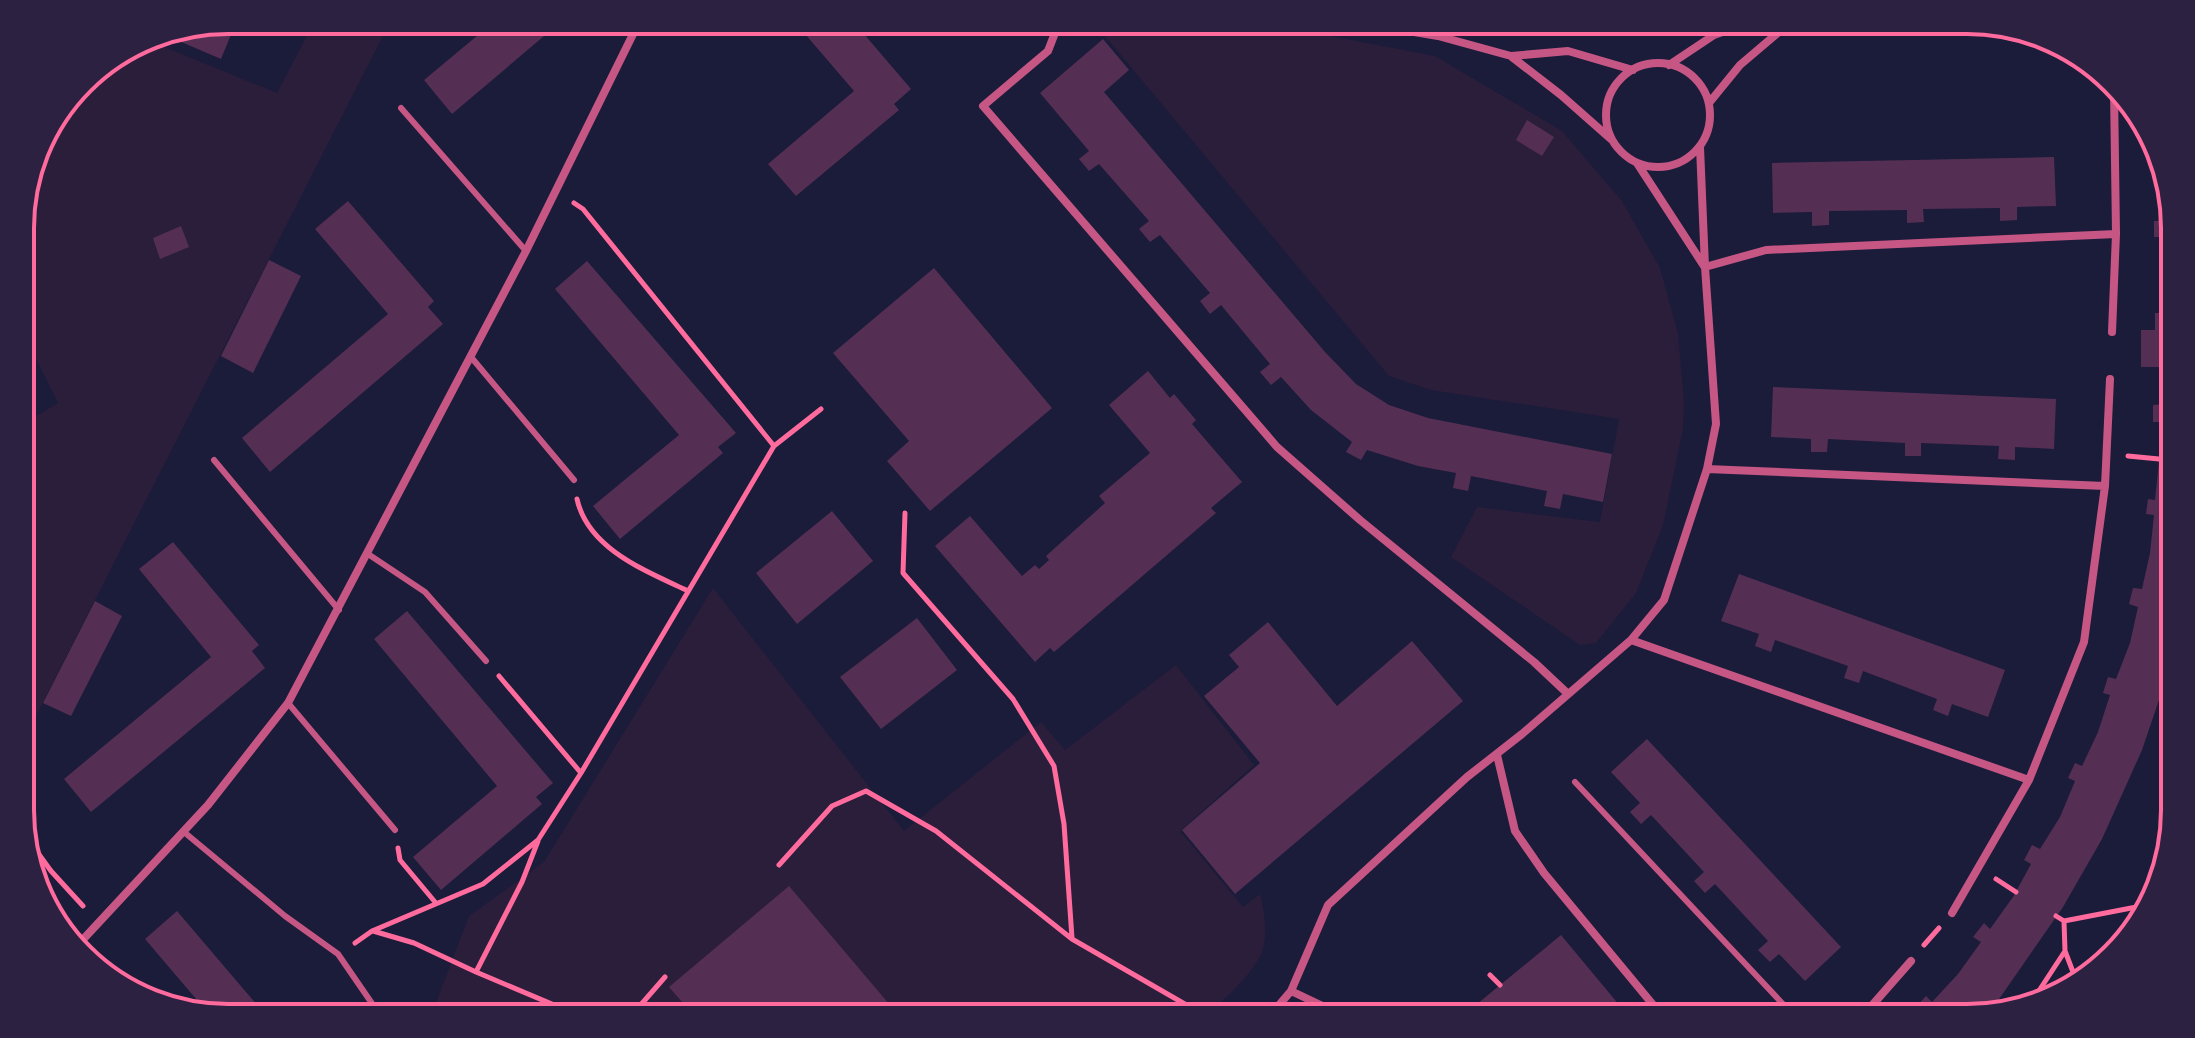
<svg xmlns="http://www.w3.org/2000/svg" width="2195" height="1038" viewBox="0 0 2195 1038" font-family="Helvetica,sans-serif">
<style>
.green{fill:#2a1e3b}
.building{fill:#542f53}
.lines{fill:none;stroke-linecap:round;stroke-linejoin:round}
.path{stroke:#ff6b9d;stroke-width:5}
.service{stroke:#c65784;stroke-width:6}
.minor{stroke:#c65784;stroke-width:8}
.rim{fill:none;stroke:#ff6b9d;stroke-width:4}
</style>
<rect width="100%" height="100%" fill="#1b1b3a"/>
<path class="green" d="M 315,20 L 391,20 L 22,743 L 21,425 L 58,403 L 21,329 L 20,214 L 41,136 L 91,72 L 147,37 L 147,40 L 277,93 Z
M 1097,20 L 1246,20 L 1435,56 L 1562,131 L 1622,201 L 1660,268 L 1678,334 L 1684,401 L 1683,429 L 1663,525 L 1636,593 L 1596,643 L 1580,645 L 1451,557 L 1477,507 L 1600,522 L 1619,419 L 1431,390 L 1389,376 L 1094,23 Z
M 713,588 L 904,831 L 1041,722 L 1065,750 L 1176,665 L 1254,765 L 1180,831 L 1243,907 L 1260,894 C 1264,910 1267,928 1264,945 C 1259,970 1221,1003 1202,1018 L 430,1018 L 469,916 L 544,862 Z"/>
<path class="building" d="M 228,20 L 237,20 L 221,59 L 172,38 L 175,31 Z
M 496,20 L 563,20 L 452,114 L 424,80 Z
M 793,20 L 852,20 L 911,89 L 894,104 L 899,110 L 796,196 L 768,164 L 854,91 Z
M 1103,39 L 1129,70 L 1104,92 L 1325,352 L 1356,384 L 1389,405 L 1428,418 L 1612,454 L 1603,502 L 1563,494 L 1560,509 L 1544,506 L 1547,491 L 1471,476 L 1468,491 L 1453,488 L 1456,473 L 1418,466 L 1367,450 L 1361,460 L 1346,452 L 1352,442 L 1311,410 L 1281,377 L 1271,385 L 1260,372 L 1270,364 L 1221,305 L 1210,314 L 1200,301 L 1210,293 L 1160,235 L 1150,242 L 1139,229 L 1149,221 L 1099,164 L 1089,171 L 1079,159 L 1089,151 L 1040,93 Z
M 1527,120 L 1554,137 L 1542,156 L 1516,140 Z
M 2054,157 L 2056,206 L 2017,207 L 2017,220 L 2000,221 L 2000,208 L 1923,209 L 1924,222 L 1907,223 L 1907,210 L 1829,211 L 1829,225 L 1812,226 L 1812,212 L 1773,213 L 1772,163 Z
M 2161,169 L 2173,201 L 2175,653 L 2142,750 L 2102,839 L 2063,907 L 1997,1002 L 1985,1016 L 1980,1018 L 1918,1018 L 1920,1015 L 1914,1009 L 1926,996 L 1932,1002 L 1958,974 L 1981,942 L 1973,937 L 1984,923 L 1990,929 L 2013,897 L 2031,864 L 2024,860 L 2032,845 L 2040,849 L 2060,817 L 2075,781 L 2068,778 L 2075,763 L 2082,766 L 2098,732 L 2110,695 L 2103,693 L 2108,677 L 2116,679 L 2130,643 L 2138,607 L 2129,604 L 2133,588 L 2142,589 L 2150,553 L 2154,515 L 2146,514 L 2148,499 L 2155,500 L 2159,461 L 2160,422 L 2153,422 L 2153,405 L 2163,404 L 2162,367 L 2141,367 L 2141,330 L 2155,330 L 2155,313 L 2162,313 L 2162,237 L 2154,237 L 2154,221 L 2161,221 Z
M 348,201 L 434,301 L 428,307 L 443,324 L 270,472 L 242,438 L 388,314 L 315,229 Z
M 181,226 L 189,247 L 160,259 L 153,238 Z
M 269,260 L 301,276 L 253,373 L 221,356 Z
M 587,261 L 736,433 L 718,447 L 723,453 L 620,539 L 593,506 L 679,435 L 555,289 Z
M 934,268 L 1052,408 L 930,511 L 887,461 L 909,441 L 833,353 Z
M 1148,371 L 1170,398 L 1174,394 L 1196,420 L 1192,424 L 1242,482 L 1211,508 L 1216,513 L 1054,652 L 1050,648 L 1035,662 L 935,546 L 970,516 L 1022,576 L 1035,565 L 1039,569 L 1049,560 L 1046,556 L 1105,503 L 1099,496 L 1150,453 L 1109,405 Z
M 1773,387 L 2056,399 L 2054,449 L 2015,447 L 2015,460 L 1998,459 L 1999,446 L 1921,443 L 1921,456 L 1905,456 L 1905,443 L 1828,439 L 1827,452 L 1811,452 L 1811,439 L 1771,437 Z
M 832,511 L 873,561 L 797,624 L 756,573 Z
M 173,542 L 259,645 L 252,651 L 265,668 L 91,812 L 64,779 L 211,657 L 139,569 Z
M 1739,574 L 2005,670 L 1988,717 L 1952,704 L 1948,716 L 1933,710 L 1937,699 L 1863,671 L 1859,683 L 1844,678 L 1848,666 L 1775,640 L 1771,652 L 1755,646 L 1759,634 L 1721,621 Z
M 95,601 L 122,616 L 71,716 L 43,703 Z
M 407,611 L 553,783 L 536,797 L 542,804 L 441,890 L 413,857 L 497,786 L 374,639 Z
M 917,618 L 957,670 L 881,729 L 840,677 Z
M 1268,622 L 1337,706 L 1412,641 L 1463,701 L 1235,894 L 1182,830 L 1260,763 L 1204,696 L 1239,667 L 1229,655 Z
M 1647,739 L 1841,947 L 1805,981 L 1779,954 L 1770,962 L 1758,950 L 1768,941 L 1715,884 L 1705,893 L 1694,881 L 1704,872 L 1651,815 L 1641,824 L 1630,812 L 1640,803 L 1611,772 Z
M 789,886 L 901,1018 L 696,1018 L 669,987 Z
M 177,911 L 258,1006 L 244,1018 L 228,1018 L 208,1013 L 145,939 Z
M 1561,935 L 1630,1018 L 1460,1018 Z"/>
<g class="lines">
<path class="path" d="M 574,203 L 583,209 L 774,446
M 2128,456 L 2159,459
M 577,499 C 588,549 646,571 688,591
M 905,513 L 903,573 L 1013,699 L 1054,766 L 1064,824 L 1072,938
M 499,676 L 581,773
M 22,831 L 51,871 L 83,906
M 398,848 L 400,860 L 435,902
M 779,865 L 832,806 L 866,791 L 936,831 L 1072,939 L 1209,1018
M 1996,879 L 2016,892
M 2056,916 L 2064,921 L 2152,904
M 2064,921 L 2065,951 L 2078,985
M 373,931 L 414,943 L 476,972 L 585,1018
M 355,943 L 372,931 L 483,884 L 538,840 L 581,773 L 774,446 L 821,409
M 1924,945 L 1939,928
M 476,972 L 522,882 L 538,841
M 1490,975 L 1500,985
M 2033,1000 L 2065,951
M 593,1018 L 638,1008 L 665,977"/>
<path class="service" d="M 401,108 L 526,251
M 471,357 L 574,480
M 214,460 L 339,610
M 368,554 L 425,592 L 486,661
M 288,703 L 395,830
M 1575,782 L 1796,1018
M 184,832 L 285,916 L 338,954 L 382,1018"/>
<path class="minor" d="M 1060,20 L 1048,51 L 983,106 L 1277,447 L 1360,520 L 1534,662 L 1567,693
M 1343,20 L 1438,36 L 1511,56 L 1568,51 L 1633,70
M 1512,57 L 1561,95 L 1612,140
M1606 115a52 52 0 1 1 104 0a52 52 0 1 1-104 0Z
M 1669,65 L 1714,35 L 1756,20
M 1709,103 L 1740,65 L 1793,20
M 1637,163 L 1704,266
M 1705,267 L 1766,250 L 2116,234 L 2114,89
M 2112,332 L 2116,234
M 1707,469 L 2105,486
M 1631,640 L 2029,780
M 1497,755 L 1515,831 L 1544,873 L 1664,1018
M 1952,913 L 2029,780 L 2084,642 L 2105,486 L 2110,379
M 76,947 L 208,805 L 288,703 L 526,251 L 640,20
M 1291,991 L 1348,1018
M 1268,1018 L 1291,991 L 1328,905 L 1467,777 L 1522,734 L 1631,640 L 1664,600 L 1707,469 L 1716,424 L 1705,267 L 1700,147
M 1861,1018 L 1911,961"/>
</g>
<path d="M0 0H2195V1038H0ZM228 34H1967A194 194 0 0 1 2161 228V810A194 194 0 0 1 1967 1004H228A194 194 0 0 1 34 810V228A194 194 0 0 1 228 34Z" fill="#2d2142" fill-rule="evenodd"/>
<path class="rim" d="M228 34H1967A194 194 0 0 1 2161 228V810A194 194 0 0 1 1967 1004H228A194 194 0 0 1 34 810V228A194 194 0 0 1 228 34Z"/>
</svg>
